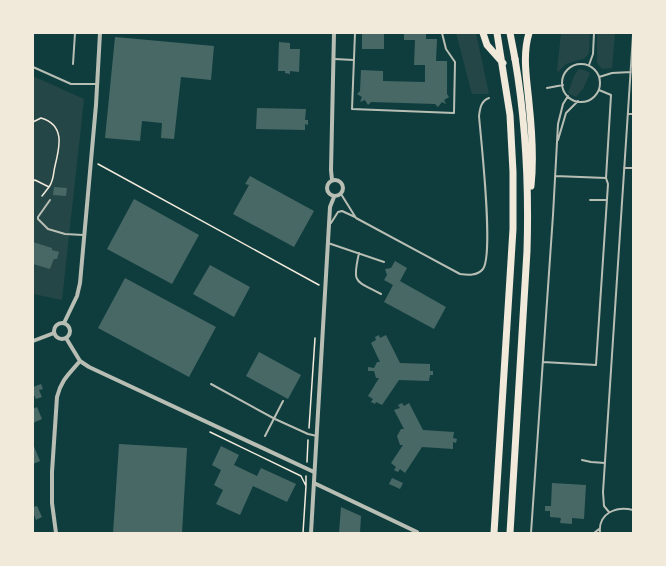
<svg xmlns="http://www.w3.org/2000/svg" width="666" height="566" viewBox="0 0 666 566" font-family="'Source Sans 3',sans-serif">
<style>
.green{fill:#244646}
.building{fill:#486865}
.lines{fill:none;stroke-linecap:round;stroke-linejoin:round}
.path{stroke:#f1e9da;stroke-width:1.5}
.service{stroke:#b8beb3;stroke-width:2}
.minor{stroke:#b8beb3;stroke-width:4}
.trunk{stroke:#f1e9da;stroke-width:7}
.motorway{stroke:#f1e9da;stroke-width:7}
</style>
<rect width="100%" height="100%" fill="#0f3d3e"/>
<path class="green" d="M 456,33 L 476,33 L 489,94 L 472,94 Z
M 561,33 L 590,33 L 589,53 L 587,56 L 583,59 L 566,64 L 558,72 L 557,70 Z
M 597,33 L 615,33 L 612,68 L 602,69 L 597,63 Z
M 579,69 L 584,70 L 590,73 L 583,89 L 576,97 L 568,93 L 574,76 Z
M 33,76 L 84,99 L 62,300 L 33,294 Z"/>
<path class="building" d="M 362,33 L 384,33 L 384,49 L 362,49 Z
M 404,33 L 426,33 L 426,39 L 437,39 L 436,61 L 447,61 L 447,94 L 449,97 L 444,100 L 446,104 L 442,102 L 438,107 L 435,104 L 371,102 L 368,105 L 365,100 L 360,102 L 362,97 L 357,94 L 360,91 L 361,70 L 383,71 L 383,81 L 425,82 L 425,65 L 414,65 L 415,40 L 404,40 Z
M 115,37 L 214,46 L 211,80 L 181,77 L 174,139 L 161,138 L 162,123 L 142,121 L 140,141 L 105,138 Z
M 279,42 L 290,43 L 290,49 L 300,49 L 299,72 L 290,71 L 290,74 L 285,73 L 285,71 L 278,71 Z
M 257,108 L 306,109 L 305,120 L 308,120 L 308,125 L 305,124 L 305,130 L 256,129 Z
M 250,176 L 314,211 L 294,247 L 233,214 L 249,185 L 245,184 Z
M 54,187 L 67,188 L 66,196 L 53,195 Z
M 134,199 L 199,235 L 172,284 L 107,249 Z
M 33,242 L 52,248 L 52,250 L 59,252 L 57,259 L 54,259 L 53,261 L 50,269 L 33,264 Z
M 395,261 L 407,268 L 400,281 L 446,307 L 434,329 L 384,302 L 393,285 L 384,280 L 387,275 L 385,269 L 391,268 Z
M 210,265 L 250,287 L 234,317 L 193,294 Z
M 125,278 L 216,327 L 189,377 L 98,328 Z
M 379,335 L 380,338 L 386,335 L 400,363 L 430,364 L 430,371 L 433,371 L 433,375 L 430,375 L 429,381 L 399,380 L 382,405 L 376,402 L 375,404 L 371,402 L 373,399 L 368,396 L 379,378 L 376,378 L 374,371 L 368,371 L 368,367 L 374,368 L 377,362 L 380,362 L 371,343 L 376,340 L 375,337 Z
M 259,352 L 301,375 L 288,399 L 246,376 Z
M 41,384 L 43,389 L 39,390 L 42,397 L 36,399 L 33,393 L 33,387 Z
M 402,403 L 404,406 L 409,403 L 423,430 L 454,432 L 453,438 L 457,439 L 456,443 L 453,442 L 453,449 L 422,447 L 405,473 L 400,469 L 398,472 L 394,470 L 396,467 L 391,463 L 403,445 L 400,445 L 397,436 L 401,429 L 404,429 L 394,410 L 400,408 L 398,405 Z
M 37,407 L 42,419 L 33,423 L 33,416 L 34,416 L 33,409 Z
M 33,444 L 40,461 L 33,464 Z
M 119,444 L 187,448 L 182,533 L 113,533 Z
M 221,446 L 239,455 L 234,465 L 257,476 L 261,468 L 296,484 L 287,502 L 253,486 L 240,515 L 216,504 L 223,490 L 214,485 L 221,470 L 212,465 Z
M 392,478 L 403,483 L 400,489 L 389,484 Z
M 552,483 L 586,485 L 584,519 L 572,518 L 572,524 L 560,523 L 561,518 L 550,517 L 550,511 L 545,511 L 545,506 L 551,506 Z
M 37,506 L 42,517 L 36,520 L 33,512 L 33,507 Z
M 341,507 L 361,516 L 360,533 L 339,533 Z"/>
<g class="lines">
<path class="path" d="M 33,122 L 41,118 C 65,125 60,146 55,166 C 53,174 54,180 49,187 L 35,180 L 33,181
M 98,164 L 319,285
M 42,196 L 49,187
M 309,428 L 315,338
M 210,432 L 301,476 L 306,486 L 303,533
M 307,462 L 308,440
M 306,486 L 306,476"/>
<path class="service" d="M 355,33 L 352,109 L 454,113 L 455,62 L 446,49 L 442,33
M 33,38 L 33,33
M 334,59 L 354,60
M 73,64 L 75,33
M562 83a19 19 0 1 1 38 0a19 19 0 1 1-38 0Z
M 589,65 L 593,54 L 594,33
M 33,67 L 71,84 L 96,84
M 599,77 L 612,73 L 631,72
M 547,88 L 563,85
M 628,114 L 633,114
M 558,140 L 566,113 L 578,101
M 624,168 L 633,168
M 555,176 L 606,178 L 611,95 L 599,90
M 341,194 L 356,218 L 460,274 C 468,275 477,276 483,269 C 494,254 481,140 479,116 C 480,108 481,101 489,98
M 50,200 L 38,217 L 38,219 L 48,229 L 65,234 L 83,235
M 590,200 L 607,200
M 331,223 L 338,212 L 342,211 L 355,217
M 328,243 L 384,262
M 359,253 C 352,284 355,280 381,294
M 543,362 L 596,365 L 608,184 L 606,178
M 211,384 L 275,419 L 308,434 L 317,436
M 265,436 L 283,401
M 582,460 L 591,462 L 605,463
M 609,512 L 604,506 L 603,492 L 633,35
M 531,533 L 553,215 L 558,124 L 563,104 L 568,96
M 594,533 L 599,529
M 600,533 C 598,513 616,506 633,510"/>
<path class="minor" d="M327 188a8 8 0 1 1 16 0a8 8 0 1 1-16 0Z
M 332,180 L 331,170 L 334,33
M54 331a8 8 0 1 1 16 0a8 8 0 1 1-16 0Z
M 64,323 L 77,296 L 80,283 L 96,105 L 100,33
M 66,338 L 80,361 L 89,367 L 314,472
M 33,341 L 54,333
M 314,483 L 417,532
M 56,533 L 52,503 L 52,472 L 57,397 C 61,380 69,374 80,361
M 311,533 L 330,207 L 334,197"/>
<path class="trunk" d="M 510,33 L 515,59"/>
<path class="motorway" d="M 483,33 L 487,45 L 503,63
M 529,33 C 522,56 527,80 529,103 C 532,131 534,159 531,186
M 494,533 L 513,229 L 513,172 L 510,115 L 497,33
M 510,533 L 527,251 C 529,186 526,123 515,59"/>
</g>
<rect width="666" height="566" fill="none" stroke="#f1e9da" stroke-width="68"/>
</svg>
